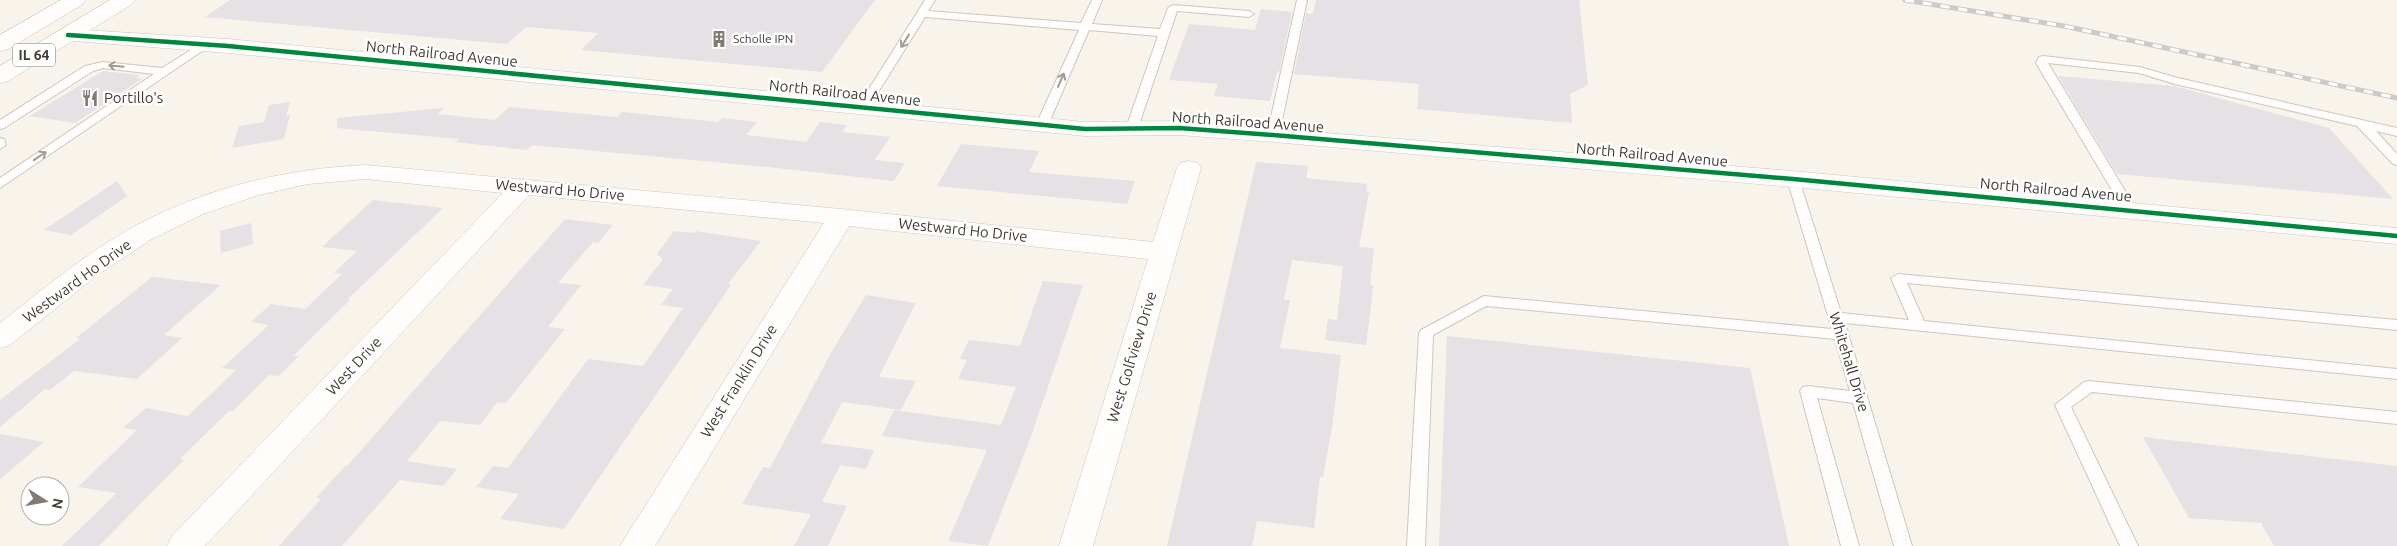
<svg xmlns="http://www.w3.org/2000/svg" width="2397" height="546" viewBox="0 0 2397 546" font-family="Ubuntu,sans-serif">
<style>
.building{fill:#e5e1e4}
.lines{fill:none;stroke-linecap:round;stroke-linejoin:round}
.service-casing{stroke:#cbc7bf;stroke-width:2}
.minor-casing{stroke:#cbc7bf;stroke-width:1}
.primary-casing{stroke:#cbc7bf;stroke-width:1}
.service{fill:#fefdfc;fill-rule:evenodd}
.minor{fill:#fefdfc;fill-rule:evenodd}
.primary{fill:#fefdfc;fill-rule:evenodd}
.rail-casing{stroke:#cdcbc8;stroke-width:5}
.rail{stroke:#fff;stroke-width:3;stroke-dasharray:9;stroke-linecap:butt}
.cycleway-casing{stroke:#fff;stroke-width:7}
.cycleway{stroke:#00873e;stroke-width:4.5}
.oneway{stroke:#a09c97}
.labels{text-anchor:middle;stroke-width:5;stroke-linejoin:round;paint-order:stroke}
.far-poi-label{font-size:12px;fill:#413b32;stroke:#fff;text-anchor:start}
.shield{fill:#fff;stroke:#7a7670;stroke-width:1}
.shield-label{font-size:14px;font-weight:bold;fill:#413b32}
.street-label{font-size:15px;fill:#413b32;stroke:#fff}
.poi-label{font-size:15px;fill:#413b32;stroke:#fff;text-anchor:start}
</style>
<rect width="100%" height="100%" fill="#f8f4eb"/>
<path class="building" d="M 230,0 L 875,0 L 822,72 L 581,50 L 598,33 L 526,27 L 507,44 L 205,17 Z
M 1316,0 L 1579,0 L 1588,85 L 1570,94 L 1572,123 L 1417,109 L 1419,84 L 1294,74 L 1306,13 L 1313,14 Z
M 1261,9 L 1292,12 L 1279,73 L 1277,72 L 1270,101 L 1214,96 L 1218,84 L 1169,80 L 1189,24 L 1255,30 Z
M 103,71 L 140,75 L 136,78 L 142,79 L 75,123 L 30,116 Z
M 2058,76 L 2174,86 L 2329,128 L 2393,199 L 2117,174 Z
M 290,102 L 286,116 L 290,115 L 284,139 L 232,148 L 239,126 L 264,122 L 269,105 Z
M 509,107 L 617,117 L 622,112 L 718,122 L 722,118 L 757,122 L 746,135 L 806,142 L 820,122 L 847,125 L 842,132 L 890,137 L 875,160 L 905,163 L 894,181 L 768,167 L 532,145 L 527,150 L 455,142 L 459,139 L 337,128 L 337,118 L 444,108 L 438,114 L 495,120 Z
M 961,144 L 1039,151 L 1029,172 L 1135,181 L 1127,204 L 937,186 Z
M 1256,162 L 1308,166 L 1306,178 L 1367,184 L 1366,191 L 1369,192 L 1359,247 L 1374,248 L 1370,285 L 1373,285 L 1371,305 L 1366,345 L 1325,340 L 1328,319 L 1337,320 L 1343,266 L 1292,260 L 1284,300 L 1290,300 L 1280,348 L 1341,355 L 1332,427 L 1323,477 L 1320,477 L 1314,528 L 1257,521 L 1252,546 L 1167,546 Z
M 117,181 L 127,196 L 71,235 L 44,230 Z
M 373,200 L 443,208 L 348,299 L 350,300 L 293,356 L 299,356 L 279,376 L 269,375 L 233,411 L 229,411 L 180,459 L 184,460 L 99,546 L 62,546 L 117,493 L 78,487 L 137,430 L 123,428 L 146,408 L 188,416 L 236,370 L 222,368 L 269,325 L 251,322 L 271,304 L 305,309 L 342,274 L 334,273 L 357,251 L 322,247 Z
M 565,219 L 613,225 L 598,243 L 593,242 L 558,283 L 581,285 L 548,327 L 565,329 L 506,403 L 497,402 L 480,425 L 440,421 L 407,461 L 457,469 L 443,486 L 400,480 L 342,546 L 279,546 L 321,499 L 316,498 L 346,465 L 348,465 Z
M 251,223 L 253,244 L 221,253 L 220,231 Z
M 674,231 L 694,233 L 695,231 L 761,241 L 728,284 L 731,285 L 564,529 L 500,519 L 519,494 L 476,487 L 493,466 L 508,468 L 588,359 L 643,366 L 683,308 L 661,305 L 673,289 L 643,285 L 663,259 L 657,254 Z
M 152,277 L 221,285 L 164,335 L 182,338 L 137,379 L 74,371 L 50,390 L 45,389 L 0,427 L 0,400 L 80,339 L 76,338 Z
M 1043,281 L 1083,285 L 1029,442 L 988,546 L 948,541 L 987,450 L 882,436 L 894,410 L 1001,425 L 1016,387 L 958,379 L 967,360 L 960,359 L 969,340 L 1020,346 Z
M 866,295 L 916,303 L 879,377 L 916,381 L 901,410 L 842,402 L 821,443 L 874,450 L 866,469 L 840,465 L 822,502 L 847,506 L 828,546 L 794,546 L 811,514 L 742,504 L 763,467 L 770,468 L 832,351 Z
M 1447,336 L 1750,368 L 1789,546 L 1439,546 Z
M 0,434 L 44,442 L 0,479 Z
M 2143,437 L 2397,466 L 2397,546 L 2274,546 L 2261,523 L 2189,518 Z"/>
<g class="lines">
<g class="service-casing">
<path id="service" d="M 925,0 L 935,0 L 928,11 L 1081,23 L 1092,0 L 1102,0 L 1092,24 L 1160,29 L 1168,8 L 1173,5 L 1249,11 L 1254,14 L 1249,17 L 1177,11 L 1138,128 L 1132,132 L 1126,128 L 1158,36 L 1089,30 L 1048,125 L 1042,129 L 1036,125 L 1079,30 L 925,17 L 867,110 L 859,110 L 857,108 Z
M 1297,0 L 1307,0 L 1279,135 L 1273,139 L 1267,135 Z
M 204,42 L 209,45 L 208,47 L 0,188 L 0,178 L 154,74 L 103,68 L 93,71 L 4,128 L 0,129 L 0,120 L 85,66 L 103,62 L 162,68 Z
M 2043,56 L 2140,67 L 2178,78 L 2397,128 L 2397,136 L 2376,131 L 2397,154 L 2397,165 L 2393,164 L 2357,126 L 2175,84 L 2139,73 L 2048,63 L 2136,209 L 2130,213 L 2125,212 L 2036,63 L 2039,57 Z
M 0,138 L 4,139 L 6,145 L 0,149 Z
M 1793,175 L 1799,179 L 1841,313 L 1909,320 L 1891,278 L 1898,274 L 2397,320 L 2397,330 L 1907,283 L 1924,321 L 2397,369 L 2397,379 L 1845,323 L 1912,546 L 1894,546 L 1853,403 L 1817,398 L 1859,546 L 1841,546 L 1800,391 L 1803,387 L 1808,386 L 1850,391 L 1835,339 L 1486,306 L 1433,335 L 1425,546 L 1407,546 L 1419,333 L 1421,330 L 1484,296 L 1832,329 L 1787,179 Z
M 2089,381 L 2397,412 L 2397,424 L 2092,392 L 2071,407 L 2138,546 L 2120,546 L 2055,405 L 2084,382 Z"/>
</g>
<g class="minor-casing">
<path id="minor" d="M 68,29 L 228,39 L 1085,122 L 1179,121 L 1793,171 L 2397,228 L 2397,244 L 1793,187 L 1273,142 L 1179,135 L 1085,136 L 228,53 L 60,40 L 57,35 L 60,30 Z
M 1189,161 L 1198,163 L 1201,168 L 1093,546 L 1059,546 L 1148,259 L 849,226 L 655,546 L 620,546 L 824,223 L 529,195 L 205,546 L 167,546 L 172,536 L 503,193 L 366,179 L 308,184 L 259,195 L 203,214 L 150,240 L 96,276 L 10,345 L 0,348 L 0,323 C 37,294 73,264 113,239 C 189,192 277,169 366,165 L 841,209 L 1153,242 L 1177,168 L 1180,163 Z"/>
</g>
<g class="primary-casing">
<path id="primary" d="M 61,0 L 86,0 L 83,4 L 8,49 L 0,51 L 0,35 Z
M 110,0 L 135,0 L 132,4 L 8,81 L 0,83 L 0,66 Z"/>
</g>
<use href="#service" class="service"/>
<use href="#minor" class="minor"/>
<use href="#primary" class="primary"/>
<g class="rail-casing">
<path id="rail" d="M 1905,0 L 2064,26 L 2397,98"/>
</g>
<use href="#rail" class="rail"/>
<g class="cycleway-casing">
<path id="cycleway" d="M 68,35 L 228,46 L 1085,129 L 1179,128 L 1273,135 L 1793,179 L 2397,236"/>
</g>
<use href="#cycleway" class="cycleway"/>
</g>
<defs><path id="oneway-shaft" d="M-6 0H5M1.5-3L5.5 0L1.5 3" fill="none" stroke-width="1.6" stroke-linecap="round" stroke-linejoin="round" transform="scale(1.25)"/></defs>
<g class="oneway">
<use href="#oneway-shaft" transform="translate(905 41) rotate(122)"/>
<use href="#oneway-shaft" transform="translate(116 66) rotate(-174)"/>
<use href="#oneway-shaft" transform="translate(1061 80) rotate(-66)"/>
<use href="#oneway-shaft" transform="translate(40 156) rotate(-34)"/>
</g>
<defs>
<g id="building-bare" transform="scale(1.35)"><path d="M-4-6H4V6H1V3H-1V6H-4ZM-2.5-4.3h1.7v1.8h-1.7ZM.8-4.3h1.7v1.8H.8ZM-2.5-1h1.7V.8h-1.7ZM.8-1h1.7V.8H.8Z" fill="#817c73" stroke="#fff" stroke-width="2.5" paint-order="stroke"/></g>
<g id="restaurant-bare" transform="scale(1.35)"><path d="M-5-6h1v4h1v-4h1v4h1v-4h1v5L-1.5 .5V6h-2V.5L-5-1ZM5-6V6H3V1.5H1.5Q1.5-4 5-6Z" fill="#817c73" stroke="#fff" stroke-width="2.5" paint-order="stroke"/></g>
</defs>
<g fill-rule="evenodd">
<use href="#building-bare" x="719" y="39"/>
<use href="#restaurant-bare" x="90" y="98"/>
</g>
<g class="labels">
<g class="far-poi-label">
<text x="733" y="43">Scholle IPN</text>
</g>
<rect class="shield" x="13" y="43.5" width="42" height="23" rx="4"/>
<g class="shield-label">
<text x="34" y="60">IL 64</text>
</g>
<g class="street-label">
<text transform="translate(442 54) rotate(6)" y="5">North Railroad Avenue</text>
<text transform="translate(845 93) rotate(6)" y="5">North Railroad Avenue</text>
<text transform="translate(1248 122) rotate(4)" y="5">North Railroad Avenue</text>
<text transform="translate(1652 155) rotate(5)" y="5">North Railroad Avenue</text>
<text transform="translate(560 190) rotate(5)" y="5">Westward Ho Drive</text>
<text transform="translate(2056 190) rotate(5)" y="5">North Railroad Avenue</text>
<text transform="translate(963 230) rotate(6)" y="5">Westward Ho Drive</text>
<text transform="translate(77 281) rotate(-36)" y="5">Westward Ho Drive</text>
<text transform="translate(1132 357) rotate(-73)" y="5">West Golfview Drive</text>
<text transform="translate(1849 362) rotate(73)" y="5">Whitehall Drive</text>
<text transform="translate(354 366) rotate(-47)" y="5">West Drive</text>
<text transform="translate(739 381) rotate(-58)" y="5">West Franklin Drive</text>
</g>
<g class="poi-label">
<text x="104" y="103">Portillo's</text>
</g>
</g>
<g transform="translate(45 501) rotate(101)"><circle r="24" fill="#ffffff" stroke="#b3b1ad"/>
<path d="M0-4L9 19L0 12L-9 19Z" fill="#817c73"/>
<text y="-8" font-size="14" font-weight="bold" text-anchor="middle" fill="#413b32">N</text>
</g>
</svg>
